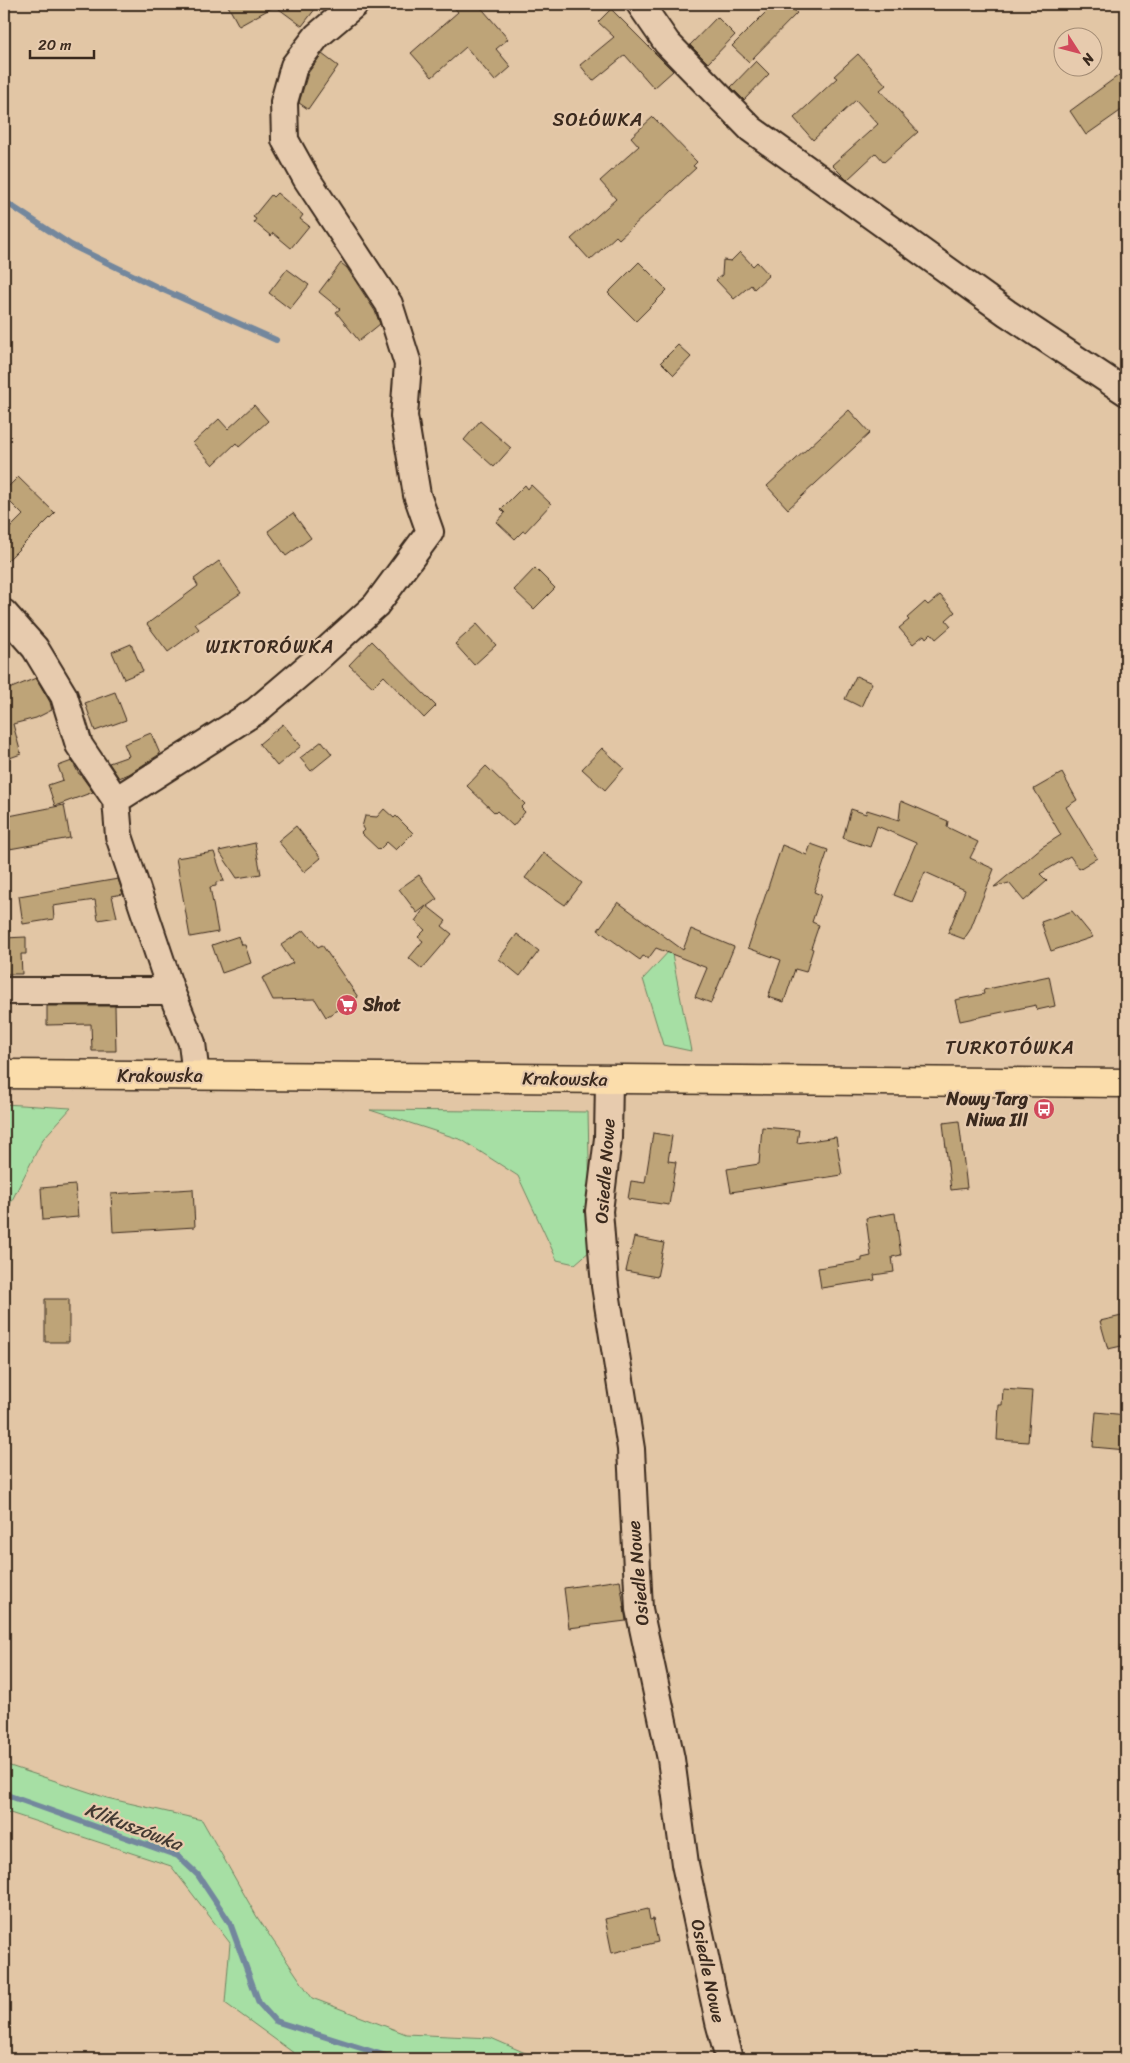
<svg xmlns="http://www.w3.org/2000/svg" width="1130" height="2063" viewBox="0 0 1130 2063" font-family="Sriracha,sans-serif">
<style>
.green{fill:#a6dfa4;stroke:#708461}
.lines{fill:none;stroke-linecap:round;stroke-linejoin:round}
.stream{stroke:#73879d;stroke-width:6}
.building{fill:#bea478;stroke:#3b2a1e}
.minor-casing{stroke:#3b2a1e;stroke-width:30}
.major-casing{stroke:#3b2a1e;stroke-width:31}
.minor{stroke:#e7cbae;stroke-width:26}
.major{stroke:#fbddab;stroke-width:28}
.labels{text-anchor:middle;stroke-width:4.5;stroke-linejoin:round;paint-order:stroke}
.poi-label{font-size:18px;font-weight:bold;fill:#3b2a1e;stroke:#e7cbae;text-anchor:start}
.street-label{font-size:18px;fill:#3b2a1e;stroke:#e7cbae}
.neighbourhood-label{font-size:19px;letter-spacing:1px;fill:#3b2a1e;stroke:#e7cbae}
.water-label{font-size:19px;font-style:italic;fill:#443a33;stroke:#e7cbae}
</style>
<rect width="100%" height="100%" fill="#e2c6a5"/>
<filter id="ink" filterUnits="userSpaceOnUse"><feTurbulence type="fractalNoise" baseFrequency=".02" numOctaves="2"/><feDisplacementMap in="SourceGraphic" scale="10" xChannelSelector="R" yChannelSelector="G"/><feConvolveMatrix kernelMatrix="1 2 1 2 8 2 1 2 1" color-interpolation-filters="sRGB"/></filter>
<g filter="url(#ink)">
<path class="green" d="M 671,949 L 691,1051 L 663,1045 L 643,979 Z
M 4,1104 L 71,1108 L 43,1139 L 4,1216 Z
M 370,1110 L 588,1112 L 591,1250 L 575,1264 L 557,1260 L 518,1176 L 462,1140 Z
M 4,1764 L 107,1798 L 202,1820 L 257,1917 L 312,1998 L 406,2034 L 491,2038 L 539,2059 L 302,2059 L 225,2003 L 230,1943 L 171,1866 L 4,1811 Z"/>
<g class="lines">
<path class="stream" d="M 4,201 L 71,245 L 159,288 L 276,340
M 4,1794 L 178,1856 L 198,1875 L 230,1923 L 259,2003 L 275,2021 L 396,2059"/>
</g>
<path class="building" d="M 227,4 L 319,4 L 302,26 L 275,6 L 239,26 Z
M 451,4 L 478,4 L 508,39 L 496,49 L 511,67 L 495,81 L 466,47 L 432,77 L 411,53 L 458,12 Z
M 774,4 L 787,4 L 797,13 L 749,62 L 732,46 Z
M 611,9 L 673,71 L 654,88 L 625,55 L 593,81 L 580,65 L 614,37 L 598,22 Z
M 717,17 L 735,35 L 708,63 L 690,45 Z
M 322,54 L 338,66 L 308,109 L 299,103 L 308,73 Z
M 858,54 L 886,85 L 880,90 L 918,132 L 884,162 L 876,153 L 847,180 L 832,165 L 878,124 L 856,100 L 813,140 L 794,118 L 837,78 L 834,76 Z
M 756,61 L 769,74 L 744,100 L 731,87 Z
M 1126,70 L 1126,107 L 1086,135 L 1070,111 Z
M 653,117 L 697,162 L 693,166 L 696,168 L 619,239 L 616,236 L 590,260 L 571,239 L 616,199 L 600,181 L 639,146 L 631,137 Z
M 277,193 L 303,215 L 300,219 L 309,226 L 291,248 L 273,233 L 271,236 L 254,222 L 256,219 L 253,217 L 271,195 L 273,197 Z
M 740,252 L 753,266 L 757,262 L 769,275 L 754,289 L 751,285 L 734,299 L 716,280 L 722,275 L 723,260 L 731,261 Z
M 639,262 L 667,290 L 636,321 L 608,293 Z
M 341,263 L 347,268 L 375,311 L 380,324 L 359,341 L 336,312 L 340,309 L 319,292 Z
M 287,269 L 309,285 L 290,309 L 269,293 Z
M 678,345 L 691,357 L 674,375 L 661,362 Z
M 254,405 L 268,421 L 239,447 L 236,443 L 213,465 L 193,443 L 219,419 L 228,429 Z
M 849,410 L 870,433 L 788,509 L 767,486 Z
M 480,421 L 511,448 L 494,467 L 464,440 Z
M 18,477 L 55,513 L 4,564 L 4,534 L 23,515 L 4,496 L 4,491 Z
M 525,485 L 528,489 L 531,485 L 551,504 L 525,532 L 523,531 L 515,539 L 497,522 L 505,513 L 501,509 Z
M 293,513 L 311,538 L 286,556 L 268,531 Z
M 219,561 L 241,593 L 195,624 L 199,629 L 168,652 L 147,624 L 198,586 L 194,579 Z
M 535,568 L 555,588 L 534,609 L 514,590 Z
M 940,595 L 955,612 L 946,620 L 951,626 L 936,639 L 931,633 L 926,638 L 924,635 L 913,644 L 899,628 L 909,620 L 907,618 L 925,602 L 928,605 Z
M 477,624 L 496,645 L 474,665 L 455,644 Z
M 372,641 L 436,706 L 424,718 L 384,676 L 373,687 L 349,665 Z
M 131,644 L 143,671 L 124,679 L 112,652 Z
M 856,676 L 872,683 L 861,707 L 845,699 Z
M 36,678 L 50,702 L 52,710 L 36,718 L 13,724 L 21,754 L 4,760 L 4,691 Z
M 115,692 L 126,720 L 95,731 L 85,703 Z
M 283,724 L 301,746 L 277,766 L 259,744 Z
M 151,733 L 160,754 L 129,774 L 119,778 L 109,763 L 129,756 L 124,744 Z
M 322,741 L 332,754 L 311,771 L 300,758 Z
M 602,748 L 624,768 L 605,790 L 582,769 Z
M 72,761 L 79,774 L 80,774 L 93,792 L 55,806 L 48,785 L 63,780 L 58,766 Z
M 486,766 L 525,804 L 521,808 L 525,812 L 513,826 L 497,811 L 495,813 L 467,786 Z
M 1062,773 L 1077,800 L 1066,807 L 1097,858 L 1079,869 L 1070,856 L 1040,874 L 1047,881 L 1024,901 L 1009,883 L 994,887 L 1042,847 L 1061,835 L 1034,789 Z
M 901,801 L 948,821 L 947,827 L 978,842 L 970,858 L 994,869 L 970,930 L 964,939 L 948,933 L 965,890 L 925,872 L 912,902 L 894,895 L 916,843 L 877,826 L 870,847 L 843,838 L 851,809 L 866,814 L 867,810 L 899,820 Z
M 64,805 L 70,838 L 4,850 L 4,817 Z
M 384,809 L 394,818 L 396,816 L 413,833 L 396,850 L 387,842 L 379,850 L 361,833 L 364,830 L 362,827 L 365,816 L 377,817 Z
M 296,826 L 321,858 L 304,872 L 278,841 Z
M 255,843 L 261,874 L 237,878 L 219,851 Z
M 811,844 L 828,850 L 814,892 L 821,895 L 812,922 L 819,925 L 811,948 L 813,949 L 806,972 L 795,969 L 784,1002 L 768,997 L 781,960 L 748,948 L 782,845 L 807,855 Z
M 214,852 L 224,881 L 216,882 L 216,886 L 210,887 L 218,932 L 190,937 L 176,858 Z
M 544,853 L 582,883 L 565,905 L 525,878 Z
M 419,875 L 437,899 L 427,906 L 446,921 L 442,926 L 452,934 L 422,969 L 409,958 L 423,941 L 418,937 L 425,930 L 415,921 L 426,906 L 417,913 L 399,889 Z
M 118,879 L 123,894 L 112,896 L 117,917 L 98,920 L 95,900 L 53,906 L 54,919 L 23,924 L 19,896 Z
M 618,902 L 683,950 L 691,929 L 734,947 L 711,1003 L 695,997 L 707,968 L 656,948 L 648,959 L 643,956 L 640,960 L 598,930 Z
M 1072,911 L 1093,937 L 1051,951 L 1041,922 Z
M 304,930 L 318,947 L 322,945 L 358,997 L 326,1017 L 315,999 L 273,1000 L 262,978 L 293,963 L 281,945 Z
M 517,934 L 539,951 L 520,976 L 499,959 Z
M 239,936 L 242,945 L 245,945 L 251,963 L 222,973 L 212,945 Z
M 26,937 L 26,954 L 21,954 L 22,974 L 4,974 L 4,938 Z
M 1049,976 L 1055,1006 L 1037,1010 L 1036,1005 L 960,1021 L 955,1000 L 984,994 L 983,990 Z
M 47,1006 L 115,1006 L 116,1051 L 92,1051 L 91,1024 L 47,1025 Z
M 959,1121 L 967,1188 L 951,1190 L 943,1123 Z
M 762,1127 L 799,1130 L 797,1143 L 836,1137 L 842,1175 L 731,1192 L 727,1169 L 759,1164 Z
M 653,1133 L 672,1136 L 668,1161 L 676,1162 L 669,1205 L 628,1199 L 631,1181 L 645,1183 Z
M 75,1185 L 78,1217 L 43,1220 L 41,1188 Z
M 193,1189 L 195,1227 L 113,1232 L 111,1194 Z
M 895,1213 L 901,1255 L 892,1257 L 894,1272 L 874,1275 L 875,1280 L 821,1288 L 818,1268 L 862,1261 L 862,1258 L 871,1256 L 866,1218 Z
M 634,1237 L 664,1243 L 657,1277 L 626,1271 Z
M 45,1299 L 69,1299 L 69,1342 L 45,1342 Z
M 1126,1315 L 1126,1345 L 1108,1349 L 1100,1321 Z
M 1003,1389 L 1032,1391 L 1028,1442 L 997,1440 L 999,1405 L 1002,1405 Z
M 1096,1412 L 1126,1415 L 1126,1450 L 1093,1447 Z
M 620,1580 L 626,1621 L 569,1628 L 564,1588 Z
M 648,1909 L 650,1920 L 653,1919 L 658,1942 L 612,1953 L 605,1919 Z"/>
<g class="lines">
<g class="minor-casing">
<path id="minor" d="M 640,4 L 667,43 L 751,129 L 1007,313 L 1126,392
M 4,613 L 35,648 L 64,696 L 79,745 L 116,800
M 4,991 L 171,991
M 196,1076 L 192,1043 L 171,991 L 119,836 L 116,800 L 256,711 L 309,666 L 376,605 L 430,532 L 417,495 L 404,416 L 408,364 L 389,304 L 306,178 L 285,140 L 284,102 L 294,66 L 317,36 L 355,4
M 609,1080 L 608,1138 L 599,1211 L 605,1286 L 631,1449 L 639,1609 L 671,1759 L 685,1864 L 719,2022 L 729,2059"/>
</g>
<g class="major-casing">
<path id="major" d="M 4,1074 L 1126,1083"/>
</g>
<use href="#minor" class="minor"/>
<use href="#major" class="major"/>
</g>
</g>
<defs>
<g id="supermarket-disc" transform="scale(1.125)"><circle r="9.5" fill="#d1495b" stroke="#e7cbae"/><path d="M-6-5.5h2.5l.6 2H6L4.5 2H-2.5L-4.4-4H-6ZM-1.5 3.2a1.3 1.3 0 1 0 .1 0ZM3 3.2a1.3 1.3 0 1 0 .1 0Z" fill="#fff"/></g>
<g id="bus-disc" transform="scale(1.125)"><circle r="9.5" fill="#d1495b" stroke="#e7cbae"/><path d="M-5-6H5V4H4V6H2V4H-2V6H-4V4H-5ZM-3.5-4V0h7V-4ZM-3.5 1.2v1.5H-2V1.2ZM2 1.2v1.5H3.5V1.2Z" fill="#fff"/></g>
</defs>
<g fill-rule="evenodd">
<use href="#supermarket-disc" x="347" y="1005"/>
<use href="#bus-disc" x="1044" y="1109"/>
</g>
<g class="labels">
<g class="poi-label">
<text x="363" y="1011">Shot</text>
<text x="1028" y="1105" text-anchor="end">Nowy Targ<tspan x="1028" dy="21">Niwa III</tspan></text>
</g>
<g class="street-label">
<text x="160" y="1082">Krakowska</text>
<text transform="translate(565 1079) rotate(1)" y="6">Krakowska</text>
<text transform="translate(605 1171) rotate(-86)" y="6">Osiedle Nowe</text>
<text transform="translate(638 1573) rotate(-95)" y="6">Osiedle Nowe</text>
<text transform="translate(708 1971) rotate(78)" y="6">Osiedle Nowe</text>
</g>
<g class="neighbourhood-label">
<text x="598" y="126">SOŁÓWKA</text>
<text x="270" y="653">WIKTORÓWKA</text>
<text x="1010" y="1054">TURKOTÓWKA</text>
</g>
<g class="water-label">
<text transform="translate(134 1826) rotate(21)" y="7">Klikuszówka</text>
</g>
</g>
<rect width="1130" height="2063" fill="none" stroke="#e7cbae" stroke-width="20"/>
<rect x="10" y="10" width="1110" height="2043" fill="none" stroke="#3b2a1e" stroke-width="2" filter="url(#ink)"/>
<g transform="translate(1078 52) rotate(126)"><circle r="24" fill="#e7cbae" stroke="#a28b74"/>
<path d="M0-4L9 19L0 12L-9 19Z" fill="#d1495b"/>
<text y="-8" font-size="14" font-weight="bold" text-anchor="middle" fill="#3b2a1e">N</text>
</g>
<path d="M30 50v8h64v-8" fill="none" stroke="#3b2a1e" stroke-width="2.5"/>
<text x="38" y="50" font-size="15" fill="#3b2a1e" stroke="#e7cbae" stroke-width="4" paint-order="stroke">20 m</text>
</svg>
